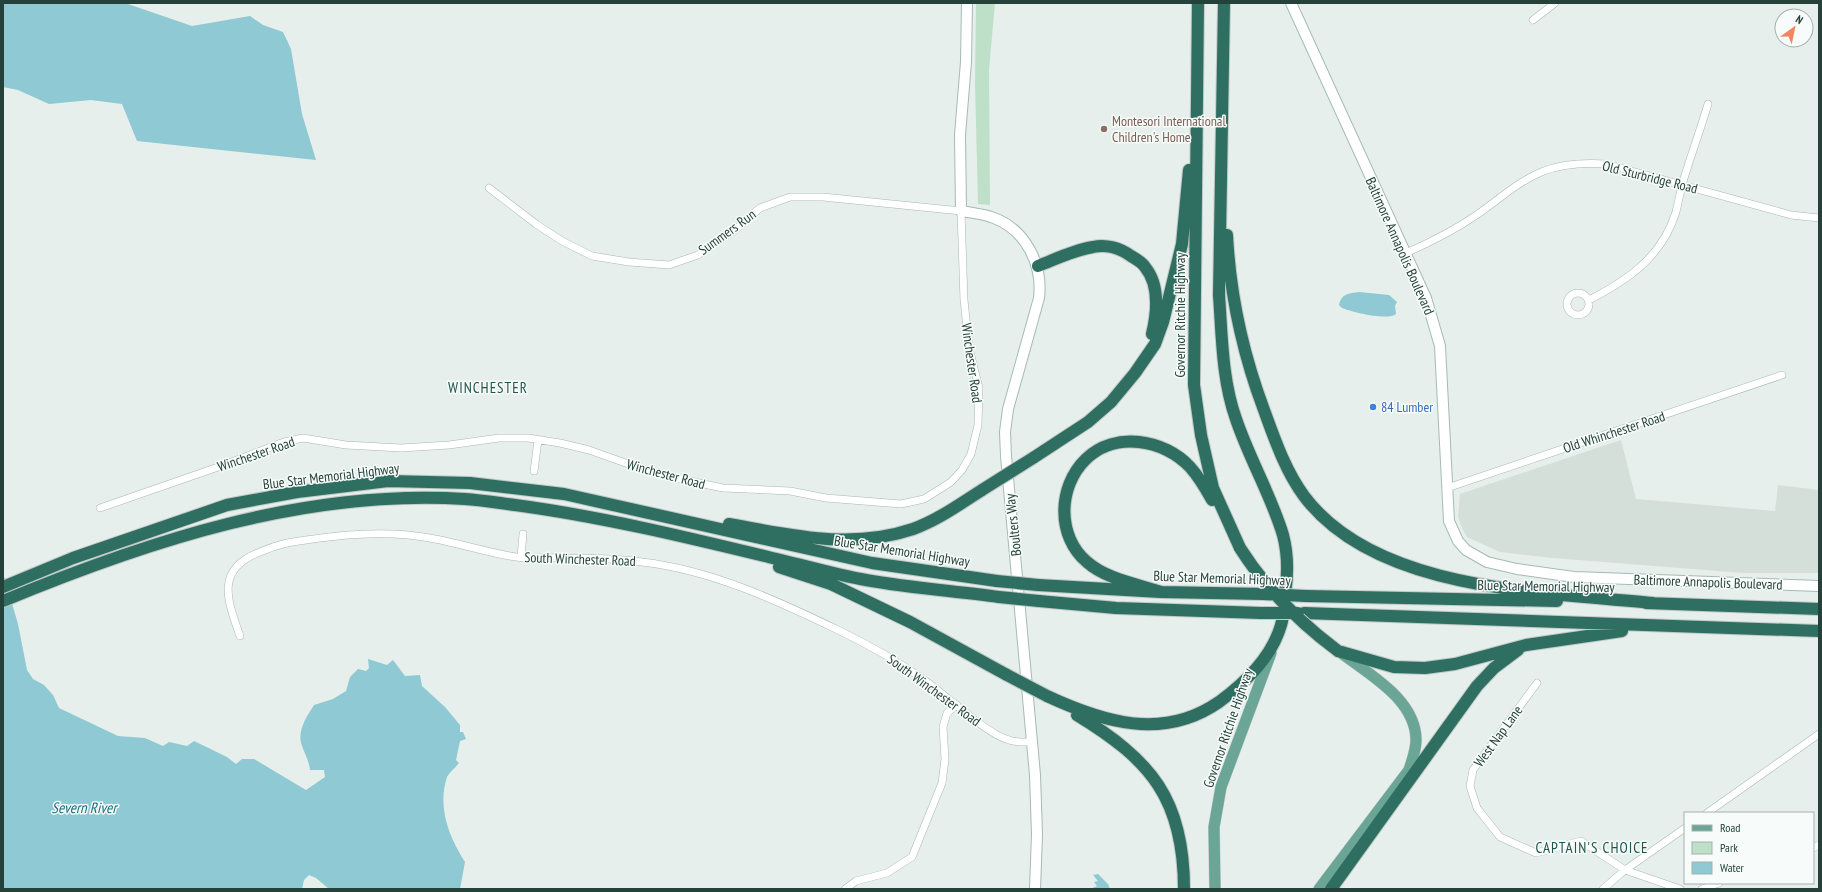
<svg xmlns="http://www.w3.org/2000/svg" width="1822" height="892" viewBox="0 0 1822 892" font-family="'PT Sans Narrow',sans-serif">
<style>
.built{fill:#d4dfda}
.green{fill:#bfe0c8}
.water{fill:#8ec9d4}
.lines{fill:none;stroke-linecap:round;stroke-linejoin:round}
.street-casing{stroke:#a8b8b2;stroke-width:8}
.secondary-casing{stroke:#a4bbb3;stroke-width:12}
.primary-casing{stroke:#c2cac8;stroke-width:12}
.highway-casing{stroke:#c2cac8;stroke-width:14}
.street{stroke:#fff;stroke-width:7}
.secondary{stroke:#fff;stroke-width:10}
.primary{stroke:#6aa596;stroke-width:11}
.highway{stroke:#2f6f62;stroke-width:12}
.highway-bridge-casing{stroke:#c2cac8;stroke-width:14;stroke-linecap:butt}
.highway-bridge{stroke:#2f6f62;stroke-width:12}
.education-dot{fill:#8d6e63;stroke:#f7fbf9;stroke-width:1.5}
.shop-dot{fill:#3f7fe0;stroke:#f7fbf9;stroke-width:1.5}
.labels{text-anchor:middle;stroke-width:3;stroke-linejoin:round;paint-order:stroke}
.education-label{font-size:14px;fill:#785e54;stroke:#f7fbf9;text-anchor:start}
.street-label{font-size:14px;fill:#24423a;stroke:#f7fbf9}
.shop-label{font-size:14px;fill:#366cbe;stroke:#f7fbf9;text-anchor:start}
.neighbourhood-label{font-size:15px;letter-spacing:1px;fill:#1f5548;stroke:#f7fbf9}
.water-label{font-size:15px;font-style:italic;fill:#1c6f80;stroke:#f7fbf9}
</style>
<rect width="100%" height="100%" fill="#e6efeb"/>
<path class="built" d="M 1621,440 L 1636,499 L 1775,511 L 1778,485 L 1819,490 L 1819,573 L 1743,573 L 1553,558 L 1500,552 L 1467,537 L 1462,528 L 1458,517 L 1460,494 Z"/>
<path class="green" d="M 976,3 L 995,3 L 989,70 L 990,205 L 978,204 L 975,84 Z"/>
<path class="water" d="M 3,3 L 125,3 L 192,26 L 250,16 L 263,25 L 283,32 L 291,49 L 302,114 L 316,160 L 137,141 L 122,104 L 91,100 L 49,104 L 18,90 L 3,87 Z
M 1359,292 L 1389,295 L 1397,302 L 1395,306 L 1396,314 C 1388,321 1352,312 1342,308 L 1339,305 C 1341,294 1349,293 1359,292 Z
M 3,573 L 18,624 L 27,670 L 33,679 L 44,685 L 53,695 L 59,708 L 118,736 L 145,738 L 163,746 L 169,742 L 187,746 L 194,741 L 227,757 L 236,764 L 242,759 L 254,759 L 306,790 L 325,777 L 324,770 L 310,770 C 309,760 304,753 301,743 C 298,729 307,716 314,705 L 333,699 L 346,691 L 350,677 L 358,669 L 366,671 L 369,668 L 368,659 L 387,665 L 393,660 L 405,676 L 420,675 L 422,686 L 445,707 L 460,725 L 460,732 L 463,732 L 466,739 L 460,741 L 456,760 L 459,763 C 456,767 449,773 447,777 C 437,807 449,837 465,862 L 460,889 L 329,889 L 316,878 L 309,875 L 304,880 L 302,889 L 3,889 Z
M 1098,874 L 1108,884 L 1110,889 L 1090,889 L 1097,886 L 1094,882 L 1098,881 L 1093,875 Z"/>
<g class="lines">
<g class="street-casing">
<path id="street" d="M 1533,20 L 1555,3
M 1406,253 C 1431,242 1455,230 1478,214 C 1526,179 1542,160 1606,164 L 1791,215 L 1819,218
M1567 304a11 11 0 1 1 22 0a11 11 0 1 1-22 0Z
M 1589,300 C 1628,280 1662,257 1676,212 C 1678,203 1680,194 1682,185 C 1690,158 1700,131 1708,104
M 534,471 L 538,440
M 1447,488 L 1782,375
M 100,508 L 221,466 L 284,442 L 303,438 L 346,445 L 401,448 L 449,445 L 499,438 L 528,438 L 560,443 L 589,450 L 634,466 L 685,480 L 723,488 L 790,491 L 826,498 L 901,504 L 924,499 L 951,482 L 962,470 L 971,454 L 978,425 L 979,388 L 969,348 L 964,300 L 961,211 L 823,197 L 790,197 L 760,208 L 736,229 L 698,255 L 669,265 L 629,262 L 592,256 L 562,241 L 536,224 L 489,188
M 521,557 L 523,534
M 240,636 C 227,599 215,569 260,552 C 269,548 278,545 287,543 C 335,535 386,529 435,539 C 462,544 489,553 516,557 C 532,559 548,557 563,558 C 589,558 615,558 642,562 C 711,570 776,600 838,630 C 867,644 896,660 923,679 C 945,694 986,734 1009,740 C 1017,743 1025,742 1032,742
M 1537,683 L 1473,770 L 1470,786 L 1477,808 L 1500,837 L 1536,853 L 1581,841 L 1625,870 L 1680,889
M 1707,813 L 1819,734
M 1813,848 L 1819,845
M 845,889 L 856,881 L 887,873 L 912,857 L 942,783 L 945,759 L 943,727 L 947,713 L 957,705
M 1603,889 L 1625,870 L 1685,828
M 1702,889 L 1719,883"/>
</g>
<g class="secondary-casing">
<path id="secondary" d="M 967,3 L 966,62 L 960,135 L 961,211 C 972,213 984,214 994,218 C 1026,230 1043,265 1039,298 L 1008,409 L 1005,432 L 1006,456 L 1035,775 L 1037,834 L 1035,889
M 1291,3 L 1426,298 L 1440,346 L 1449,521 L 1458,541 L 1466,550 L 1487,562 L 1517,569 L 1574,577 L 1819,586"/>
</g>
<g class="primary-casing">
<path id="primary" d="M 1215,889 L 1214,827 L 1221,787 L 1271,653
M 1319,889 L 1409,770 C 1412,760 1416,751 1416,740 C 1416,699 1368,674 1340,652"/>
</g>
<g class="highway-casing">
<path id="highway" d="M 1198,3 L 1194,385 L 1201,435 L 1213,488 L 1240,548
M 1227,235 C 1230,294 1243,354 1264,410 C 1275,440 1285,470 1304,496 C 1376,592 1544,592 1653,603
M 1038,266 C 1056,259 1074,250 1093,247 C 1106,244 1120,248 1131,256 C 1136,259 1142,262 1145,267 C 1160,285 1157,313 1152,334
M 1033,458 L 1088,422 L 1111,402 L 1135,373 L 1155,344 L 1163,322 L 1182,244 L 1189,170
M 729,524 C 791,535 851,550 913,529 C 938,520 960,504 982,490
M 779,567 L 831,584 L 910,622 L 1007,675
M 1038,585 L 1161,592 L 1263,594
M 3,587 L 73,558 L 227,505 L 297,492 L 388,481 L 470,483 L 564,494 L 872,563 L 997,581
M 1161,592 C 1137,584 1106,579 1087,562 C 1057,537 1057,487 1086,459 C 1115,431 1164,439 1190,467 C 1199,477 1206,489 1212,500
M 1306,596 L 1557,601
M 3,601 C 148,541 305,489 465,499 C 481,500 499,503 515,505 C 605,517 694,539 781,560 C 810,567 838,575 866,580 C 910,588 955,591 999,597
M 1039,601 L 1116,608 L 1261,613
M 1646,603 L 1819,609
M 1304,613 L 1819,631
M 1338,651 L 1394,667 L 1425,668 L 1455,664 L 1526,645 L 1622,631
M 1047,696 C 1103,722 1163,741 1219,702 C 1245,683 1272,657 1281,625 C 1284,616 1284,604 1285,594 C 1288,575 1288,554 1283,535 C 1271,495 1249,458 1236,419 C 1222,380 1222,336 1219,295 L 1224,3
M 1077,715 C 1151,760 1184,799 1184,889
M 1331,889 L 1477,686 L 1494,668 L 1518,650"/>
</g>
<use href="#street" class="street"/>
<use href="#secondary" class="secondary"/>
<use href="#primary" class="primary"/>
<use href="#highway" class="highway"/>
<g class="highway-bridge-casing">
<path id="highway-bridge" d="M 982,490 L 1033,458
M 1240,548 C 1266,589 1299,622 1338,651
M 997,581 L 1038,585
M 1263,594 L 1306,596
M 999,597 L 1039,601
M 1261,613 L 1298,613
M 1007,675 L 1047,696"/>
</g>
<use href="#highway-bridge" class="highway-bridge"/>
</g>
<circle class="education-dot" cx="1104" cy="129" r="4"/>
<circle class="shop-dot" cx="1373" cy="407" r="4"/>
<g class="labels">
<g class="education-label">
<text x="1112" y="126">Montesori International<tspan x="1112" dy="16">Children's Home</tspan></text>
</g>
<g class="street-label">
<text transform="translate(1650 177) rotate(14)" y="5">Old Sturbridge Road</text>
<text transform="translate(727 232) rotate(-36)" y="5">Summers Run</text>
<text transform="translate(1400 246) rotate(66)" y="5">Baltimore Annapolis Boulevard</text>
<text transform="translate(1180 315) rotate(-90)" y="5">Governor Ritchie Highway</text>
<text transform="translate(972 363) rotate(82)" y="5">Winchester Road</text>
<text transform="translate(1614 432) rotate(-18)" y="5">Old Whinchester Road</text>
<text transform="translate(256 454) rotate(-19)" y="5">Winchester Road</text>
<text transform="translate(666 474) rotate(15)" y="5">Winchester Road</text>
<text transform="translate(331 476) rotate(-7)" y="5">Blue Star Memorial Highway</text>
<text transform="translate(1013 525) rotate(-96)" y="5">Boulters Way</text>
<text transform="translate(902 551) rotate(9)" y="5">Blue Star Memorial Highway</text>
<text transform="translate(580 559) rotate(2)" y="5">South Winchester Road</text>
<text transform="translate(1222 578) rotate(2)" y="5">Blue Star Memorial Highway</text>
<text transform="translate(1708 582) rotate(2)" y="5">Baltimore Annapolis Boulevard</text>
<text transform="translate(1546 586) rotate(1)" y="5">Blue Star Memorial Highway</text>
<text transform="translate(934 690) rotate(36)" y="5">South Winchester Road</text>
<text transform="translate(1228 728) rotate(-71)" y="5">Governor Ritchie Highway</text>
<text transform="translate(1498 736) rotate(-54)" y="5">West Nap Lane</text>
</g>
<g class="shop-label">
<text x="1381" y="412">84 Lumber</text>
</g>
<g class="neighbourhood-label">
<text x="488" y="393">WINCHESTER</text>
<text x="1592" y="853">CAPTAIN'S CHOICE</text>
</g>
<g class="water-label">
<text x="84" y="813">Severn River</text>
</g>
</g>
<rect width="1822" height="892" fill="none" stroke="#24423a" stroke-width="8"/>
<rect x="1684" y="812" width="130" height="72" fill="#f7fbf9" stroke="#a3b1ad"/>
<rect x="1692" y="825" width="20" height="6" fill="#6aa596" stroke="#a3b1ad"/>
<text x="1720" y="832" font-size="12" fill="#24423a">Road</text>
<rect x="1692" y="842" width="20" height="12" fill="#bfe0c8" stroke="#a3b1ad"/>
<text x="1720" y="852" font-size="12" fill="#24423a">Park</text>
<rect x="1692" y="862" width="20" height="12" fill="#8ec9d4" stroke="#a3b1ad"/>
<text x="1720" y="872" font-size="12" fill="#24423a">Water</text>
<g transform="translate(1794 28) rotate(33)"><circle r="19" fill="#f7fbf9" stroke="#a3b1ad"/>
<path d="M0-3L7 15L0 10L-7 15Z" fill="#f4845f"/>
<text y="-6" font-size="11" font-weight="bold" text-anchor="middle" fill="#24423a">N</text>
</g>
</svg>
